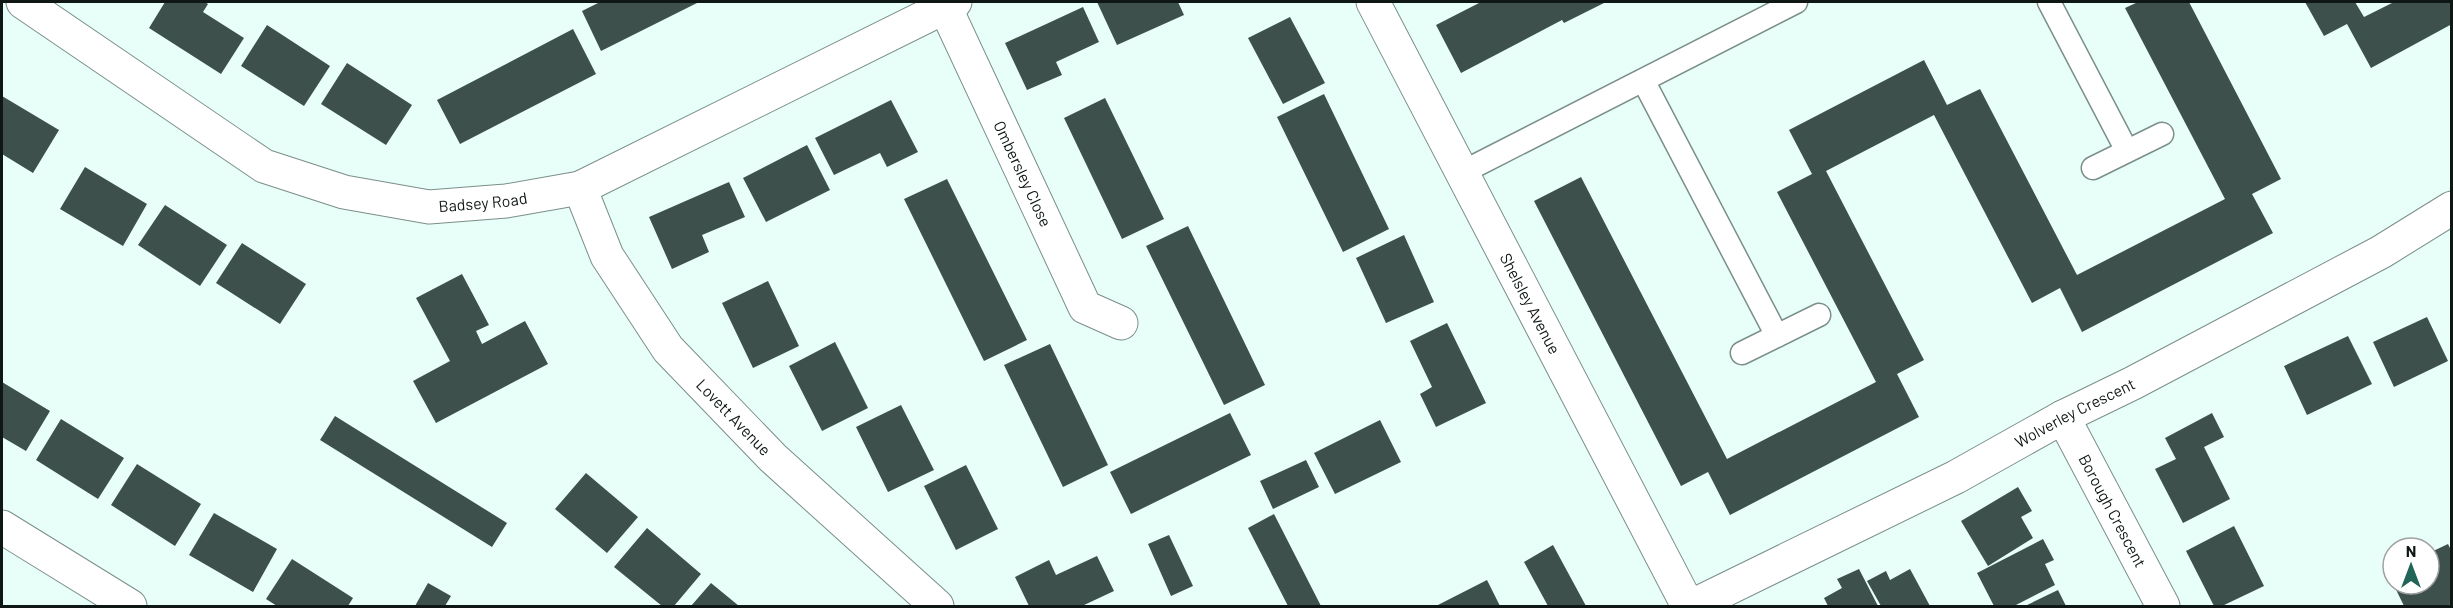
<svg xmlns="http://www.w3.org/2000/svg" width="2453" height="608" viewBox="0 0 2453 608" font-family="Barlow,sans-serif">
<style>
.building{fill:#3e504b}
.lines{fill:none;stroke-linecap:round;stroke-linejoin:round}
.service-casing{stroke:#7b8f89;stroke-width:25}
.minor-casing{stroke:#7b8f89;stroke-width:35}
.tertiary-casing{stroke:#7b8f89;stroke-width:35}
.service{stroke:#fff;stroke-width:22}
.minor{stroke:#fff;stroke-width:33}
.tertiary{stroke:#fff;stroke-width:33}
.labels{text-anchor:middle;stroke-width:6;stroke-linejoin:round;paint-order:stroke}
.street-label{font-size:16px;fill:#0f1715;stroke:#fff}
</style>
<rect width="100%" height="100%" fill="#e8fef8"/>
<path class="building" d="M 165,2 L 205,2 L 208,4 L 203,12 L 244,38 L 221,74 L 149,28 Z
M 600,2 L 699,2 L 601,51 L 582,11 Z
M 1097,2 L 1178,2 L 1184,15 L 1117,45 Z
M 1481,2 L 1606,2 L 1564,23 L 1562,20 L 1461,73 L 1436,25 Z
M 2138,2 L 2189,2 L 2281,179 L 2252,194 L 2273,233 L 2082,332 L 2060,288 L 2032,303 L 1934,115 L 1826,171 L 1924,360 L 1897,374 L 1919,417 L 1730,515 L 1708,472 L 1681,486 L 1534,201 L 1581,177 L 1727,459 L 1876,382 L 1777,192 L 1812,174 L 1789,130 L 1924,60 L 1947,105 L 1980,89 L 2077,275 L 2225,199 L 2125,8 Z
M 2305,2 L 2355,2 L 2364,17 L 2394,2 L 2452,2 L 2452,24 L 2371,68 L 2347,24 L 2324,36 Z
M 1083,7 L 1099,42 L 1056,62 L 1062,75 L 1027,90 L 1005,43 Z
M 1290,17 L 1325,83 L 1283,104 L 1248,38 Z
M 267,25 L 330,66 L 304,106 L 241,66 Z
M 573,29 L 596,74 L 460,144 L 437,100 Z
M 347,63 L 412,105 L 386,145 L 321,104 Z
M 1324,94 L 1389,229 L 1343,252 L 1277,117 Z
M 2,96 L 59,130 L 33,173 L 2,154 Z
M 1105,98 L 1164,219 L 1122,239 L 1064,118 Z
M 891,100 L 918,152 L 887,167 L 880,153 L 834,175 L 815,138 Z
M 807,145 L 830,190 L 766,222 L 743,178 Z
M 85,167 L 147,204 L 123,246 L 60,209 Z
M 947,179 L 1027,340 L 984,361 L 904,199 Z
M 729,182 L 745,217 L 702,235 L 709,252 L 672,269 L 649,217 Z
M 165,205 L 227,245 L 200,286 L 138,245 Z
M 1188,226 L 1265,385 L 1224,405 L 1146,246 Z
M 1404,235 L 1434,302 L 1386,323 L 1356,258 Z
M 242,243 L 306,284 L 280,324 L 216,283 Z
M 462,274 L 489,325 L 476,331 L 482,344 L 525,321 L 548,364 L 436,423 L 413,381 L 450,361 L 416,298 Z
M 768,281 L 799,346 L 753,368 L 722,303 Z
M 2427,317 L 2448,361 L 2394,387 L 2373,342 Z
M 1447,323 L 1486,403 L 1436,427 L 1420,394 L 1432,387 L 1410,341 Z
M 2348,336 L 2372,384 L 2307,415 L 2284,366 Z
M 835,342 L 868,408 L 822,431 L 789,366 Z
M 1050,344 L 1108,465 L 1063,487 L 1004,365 Z
M 2,382 L 50,411 L 26,451 L 2,437 Z
M 901,405 L 934,470 L 888,492 L 856,427 Z
M 1230,413 L 1251,455 L 1131,514 L 1110,472 Z
M 2212,413 L 2224,437 L 2204,447 L 2230,499 L 2183,523 L 2155,469 L 2176,459 L 2165,438 Z
M 335,416 L 507,523 L 492,547 L 320,440 Z
M 61,419 L 124,458 L 98,499 L 36,460 Z
M 1380,420 L 1401,462 L 1335,494 L 1314,453 Z
M 1306,460 L 1319,487 L 1273,509 L 1260,481 Z
M 137,464 L 201,504 L 175,546 L 111,505 Z
M 966,465 L 998,529 L 956,550 L 924,486 Z
M 586,473 L 638,517 L 607,553 L 555,509 Z
M 2018,487 L 2032,511 L 2021,517 L 2033,538 L 1988,566 L 1961,521 Z
M 214,513 L 277,549 L 253,592 L 189,555 Z
M 1274,514 L 1321,606 L 1288,606 L 1248,528 Z
M 2234,526 L 2264,586 L 2222,606 L 2214,606 L 2186,551 Z
M 647,528 L 701,574 L 674,606 L 662,606 L 614,567 Z
M 1169,535 L 1193,586 L 1171,596 L 1148,544 Z
M 2043,539 L 2054,560 L 2045,564 L 2055,585 L 2014,606 L 1994,606 L 1977,573 Z
M 2448,544 L 2452,552 L 2452,604 L 2446,606 L 2404,606 L 2388,573 L 2393,571 L 2393,584 L 2429,584 L 2429,553 Z
M 1553,545 L 1586,606 L 1548,606 L 1524,562 Z
M 1097,556 L 1114,591 L 1082,606 L 1029,606 L 1015,577 L 1049,560 L 1056,575 Z
M 292,559 L 353,598 L 348,606 L 277,606 L 266,599 Z
M 1859,569 L 1878,606 L 1828,606 L 1824,598 L 1842,588 L 1837,579 Z
M 1910,569 L 1930,606 L 1881,606 L 1867,581 L 1886,571 L 1890,580 Z
M 1487,580 L 1500,606 L 1436,606 Z
M 428,583 L 451,596 L 445,606 L 415,606 Z
M 711,583 L 739,606 L 691,606 Z
M 2058,590 L 2066,606 L 2025,606 Z"/>
<g class="lines">
<g class="service-casing">
<path id="service" d="M 2049,2 L 2127,151
M 1643,80 L 1777,336
M 2093,168 L 2162,134
M 1461,173 L 1796,2
M 1742,353 L 1819,315"/>
</g>
<g class="minor-casing">
<g id="minor">
<path id="s1" d="M 23,2 L 264,166 L 344,192 L 429,207 L 506,201 L 580,188 L 955,2"/>
<path id="s2" d="M 945,7 L 1085,307 L 1121,323"/>
<path id="s3" d="M 580,188 L 607,256 L 668,349 L 773,458 L 937,606"/>
<path id="s4" d="M 2063,417 L 2163,606"/>
<path id="s5" d="M 1692,606 L 1956,477 L 2063,417 L 2133,383 L 2381,252 L 2452,208"/>
</g>
</g>
<g class="tertiary-casing">
<g id="tertiary">
<path id="s6" d="M 1373,2 L 1688,606"/>
<path d="M 2,527 L 130,606"/>
</g>
</g>
<use href="#service" class="service"/>
<use href="#minor" class="minor"/>
<use href="#tertiary" class="tertiary"/>
</g>
<g class="labels">
<g class="street-label">
<text dy="6" stroke="none"><textPath href="#s2" startOffset="184">Ombersley Close</textPath></text>
<text dy="6" stroke="none"><textPath href="#s1" startOffset="516">Badsey Road</textPath></text>
<text dy="6" stroke="none"><textPath href="#s6" startOffset="340">Shelsley Avenue</textPath></text>
<text dy="6" stroke="none"><textPath href="#s5" startOffset="429">Wolverley Crescent</textPath></text>
<text dy="6" stroke="none"><textPath href="#s3" startOffset="279">Lovett Avenue</textPath></text>
<text dy="6" stroke="none"><textPath href="#s4" startOffset="106">Borough Crescent</textPath></text>
</g>
</g>
<rect width="2453" height="608" fill="none" stroke="#0f1715" stroke-width="6"/>
<g transform="translate(2411 566)"><circle r="28" fill="#ffffff" stroke="#9fa2a1" stroke-width="1.5"/>
<path d="M0-4.5L10 22L0 15L-10 22Z" fill="#206557"/>
<text y="-9" font-size="16" font-weight="bold" text-anchor="middle" fill="#0f1715">N</text>
</g>
</svg>
